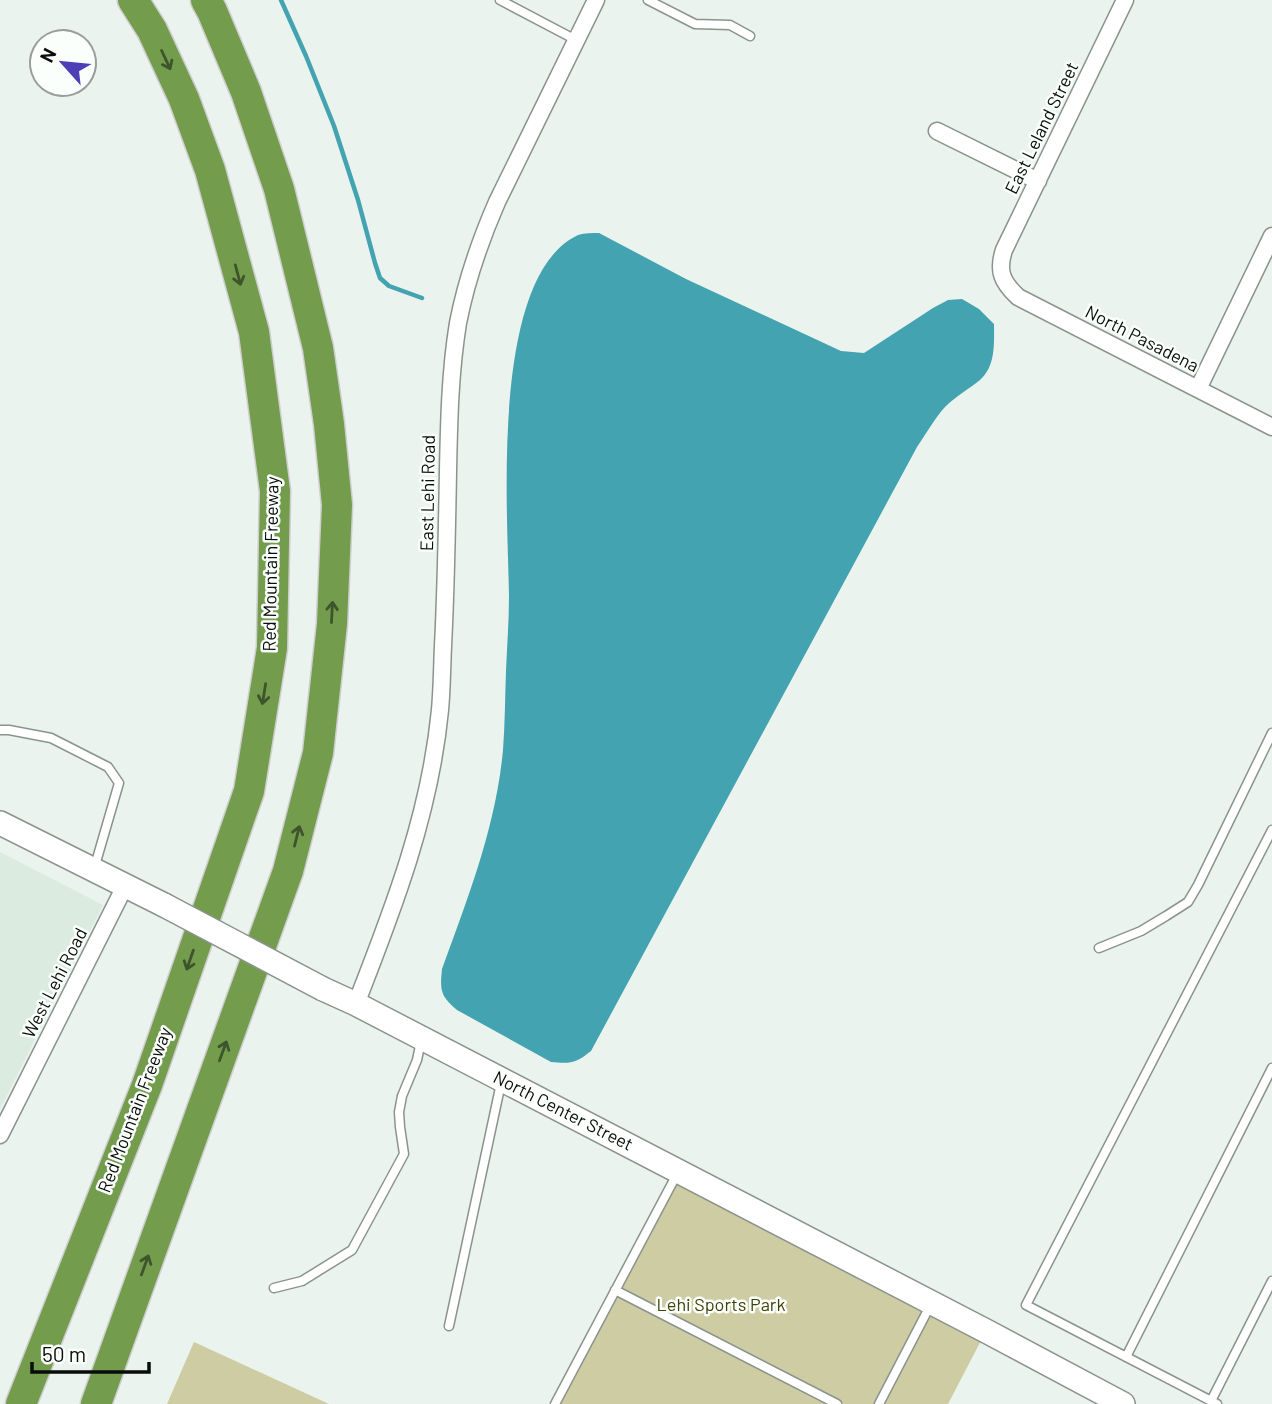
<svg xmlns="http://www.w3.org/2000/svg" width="1272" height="1404" viewBox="0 0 1272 1404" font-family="Barlow,sans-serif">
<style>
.built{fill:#dbebe0}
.green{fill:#cdcca2}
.water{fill:#43a3b0}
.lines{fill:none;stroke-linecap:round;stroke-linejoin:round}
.stream{stroke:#43a3b0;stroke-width:4.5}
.lane-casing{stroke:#8b938d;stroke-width:11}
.street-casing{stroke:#8b938d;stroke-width:19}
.secondary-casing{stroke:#8b938d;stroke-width:26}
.highway-casing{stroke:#cecece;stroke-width:33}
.lane{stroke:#fff;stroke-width:8}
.street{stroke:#fff;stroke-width:16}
.secondary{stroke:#fff;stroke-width:23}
.highway{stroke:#739d4d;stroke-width:30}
.secondary-bridge-casing{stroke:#8b938d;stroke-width:26;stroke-linecap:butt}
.secondary-bridge{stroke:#fff;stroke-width:23}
.oneway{stroke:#3e542c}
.labels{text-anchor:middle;stroke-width:5;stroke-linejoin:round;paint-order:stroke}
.street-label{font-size:18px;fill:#090c0a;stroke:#fafffb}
.park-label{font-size:18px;fill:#423f07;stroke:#fafffb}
</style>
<rect width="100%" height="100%" fill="#eaf3ed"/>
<path class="built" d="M 0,852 L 103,905 L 0,1109 Z"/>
<path class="green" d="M 679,1171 L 986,1331 L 948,1404 L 556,1404 Z
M 194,1342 L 329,1404 L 167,1404 Z"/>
<path class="water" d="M 599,233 L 686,279 L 841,351 L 864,353 L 933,308 L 948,300 L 962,299 L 979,309 L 994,324 C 994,343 996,366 980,380 C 969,389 956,396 945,407 C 935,418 926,434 917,447 L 591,1051 C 576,1063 571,1064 551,1062 L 457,1010 C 440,996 440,990 442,969 C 468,898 496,826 503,750 C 505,724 505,697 506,671 C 507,646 509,621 509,596 C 508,513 489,277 578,235 C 585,233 592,233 599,233 Z"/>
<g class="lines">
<path class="stream" d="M 281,0 L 306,56 L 334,126 L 358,200 L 375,263 L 380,278 L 389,286 L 422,298"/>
<g class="lane-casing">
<path id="lane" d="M 500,0 L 576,40
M 648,0 L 695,24 L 730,25 L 750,36
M 0,730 L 9,730 L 51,738 L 108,767 L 119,783 L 94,869
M 1099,948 L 1141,931 L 1166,916 L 1188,902 L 1198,885 L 1272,733
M 274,1288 L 302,1281 L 352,1250 L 404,1154 L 400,1127 L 399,1112 L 402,1096 L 417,1060 L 421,1041
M 615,1290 L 837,1404
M 449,1326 L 501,1083
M 1126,1357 L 1272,1068
M 1211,1401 L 1272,1281
M 555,1404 L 677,1174
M 879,1404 L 931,1304
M 1217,1404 L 1026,1305 L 1272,830"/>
</g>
<g class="street-casing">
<path id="street" d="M 1125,0 L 1004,250 C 997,271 1002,282 1018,297 L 1272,427
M 937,131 L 1038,181
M 1198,389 L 1272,236
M 356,1004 C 394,907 430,814 440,710 C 442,689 442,667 443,646 C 446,588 447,529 448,471 C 449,421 450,372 458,323 C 466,282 480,241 497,202 L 596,0
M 0,1135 L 125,886"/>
</g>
<g class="secondary-casing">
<path id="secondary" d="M 0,823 L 164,905
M 323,989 L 356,1004 L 986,1331 L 1123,1404"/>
</g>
<g class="highway-casing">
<path id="highway" d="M 21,1404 L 147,1085 L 249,791 L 272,648 L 275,491 L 254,332 L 210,170 L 184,99 L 152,30 L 133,0
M 96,1404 L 288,871 L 318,753 L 332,624 L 337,505 L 329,424 L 318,348 L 279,189 L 246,92 L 212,11 L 206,0"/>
</g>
<use href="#lane" class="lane"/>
<use href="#street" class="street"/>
<use href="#secondary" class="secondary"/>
<use href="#highway" class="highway"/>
<g class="secondary-bridge-casing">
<path id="secondary-bridge" d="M 164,905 L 323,989"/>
</g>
<use href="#secondary-bridge" class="secondary-bridge"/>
</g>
<defs><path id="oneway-shaft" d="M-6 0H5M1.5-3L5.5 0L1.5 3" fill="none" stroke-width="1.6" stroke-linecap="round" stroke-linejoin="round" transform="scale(1.75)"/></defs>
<g class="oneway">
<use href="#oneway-shaft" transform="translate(166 60) rotate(65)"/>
<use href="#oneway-shaft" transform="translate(238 275) rotate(75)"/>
<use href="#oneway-shaft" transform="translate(332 612) rotate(-87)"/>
<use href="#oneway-shaft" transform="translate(264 694) rotate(99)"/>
<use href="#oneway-shaft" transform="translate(297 836) rotate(-76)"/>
<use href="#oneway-shaft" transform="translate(190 960) rotate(109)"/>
<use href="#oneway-shaft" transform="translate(223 1051) rotate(-70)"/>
<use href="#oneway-shaft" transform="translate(145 1265) rotate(-70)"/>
</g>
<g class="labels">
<g class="street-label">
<text transform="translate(1042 128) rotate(-64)" y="6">East Leland Street</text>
<text transform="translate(1142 339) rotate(27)" y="6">North Pasadena</text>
<text transform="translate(428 493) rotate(-89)" y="6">East Lehi Road</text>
<text transform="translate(271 564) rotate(-89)" y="6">Red Mountain Freeway</text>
<text transform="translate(55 983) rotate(-63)" y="6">West Lehi Road</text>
<text transform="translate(135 1110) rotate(-69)" y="6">Red Mountain Freeway</text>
<text transform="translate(563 1111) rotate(27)" y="6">North Center Street</text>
</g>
<g class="park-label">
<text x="721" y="1311">Lehi Sports Park</text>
</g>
</g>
<g transform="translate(63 63) rotate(297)"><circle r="33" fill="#fafffb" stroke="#9a9e9b" stroke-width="2"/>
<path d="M0-5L12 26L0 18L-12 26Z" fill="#4e3fb6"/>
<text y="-10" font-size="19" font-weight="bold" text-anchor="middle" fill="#090c0a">N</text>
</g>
<path d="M32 1362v10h117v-10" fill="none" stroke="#090c0a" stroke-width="3.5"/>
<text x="42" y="1362" font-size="21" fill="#090c0a" stroke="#fafffb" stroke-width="5" paint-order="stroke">50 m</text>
</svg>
